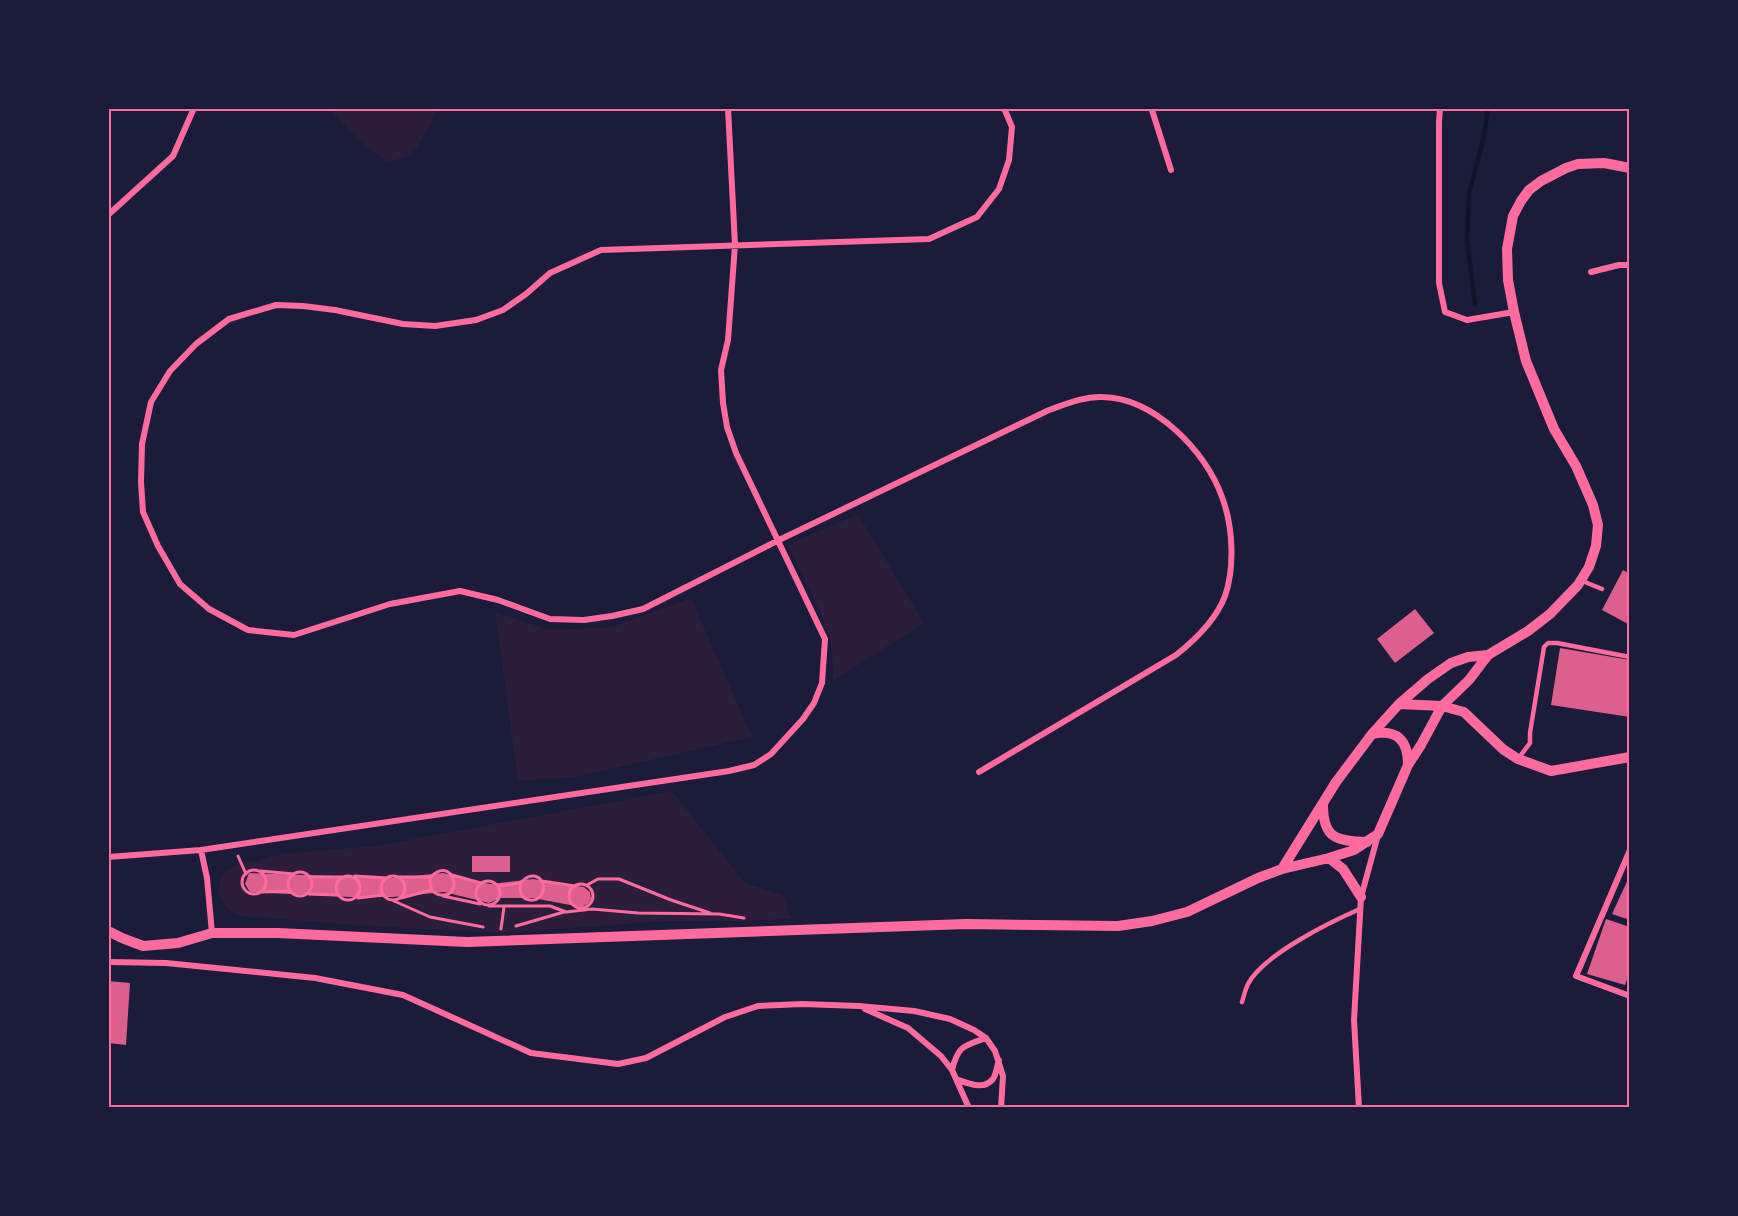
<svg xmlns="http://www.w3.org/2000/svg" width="1738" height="1216" viewBox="0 0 1738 1216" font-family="Barlow,sans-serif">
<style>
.green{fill:#2a1e3b}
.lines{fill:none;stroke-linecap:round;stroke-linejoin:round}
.stream{stroke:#12122b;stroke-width:4.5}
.building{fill:#dd5f8e}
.path{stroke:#ff6b9d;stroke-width:3}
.service{stroke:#ff6b9d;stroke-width:4.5}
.minor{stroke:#ff6b9d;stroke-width:6}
.tertiary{stroke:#ff6b9d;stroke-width:10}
.neatline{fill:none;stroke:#ff6b9d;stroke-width:2}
</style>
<rect width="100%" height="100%" fill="#1b1b3a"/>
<path class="green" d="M 328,108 L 439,108 L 418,146 L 406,157 L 388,162 L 368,149 Z
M 858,514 L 924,623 L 833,681 L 833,665 L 830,637 L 817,606 L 788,545 Z
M 691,598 L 752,737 L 575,777 L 518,781 L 495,612 L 549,630 L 612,627 Z
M 672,791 L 745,883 L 784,895 L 790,919 L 736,921 L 667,921 L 500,933 L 352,925 L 242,916 L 229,910 L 223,903 L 219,894 L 220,882 L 224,873 L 241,862 L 258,861 L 281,854 L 376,846 Z"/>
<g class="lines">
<path class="stream" d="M 1475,304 L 1467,240 L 1469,193 L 1484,137 L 1488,108"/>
</g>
<path class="building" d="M 1623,570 L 1630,574 L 1630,625 L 1602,610 Z
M 1415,609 L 1434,633 L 1395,663 L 1377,639 Z
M 1560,648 L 1630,660 L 1630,717 L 1551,705 Z
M 472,856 L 510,856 L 510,872 L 472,872 Z
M 249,873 L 393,878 L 443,873 L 490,884 L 533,879 L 584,887 L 590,892 L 591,899 L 588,904 L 581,907 L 533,898 L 500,898 L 489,903 L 444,892 L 393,897 L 350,897 L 250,892 L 245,884 Z
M 1630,875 L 1630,920 L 1612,914 Z
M 1606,919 L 1630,927 L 1630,971 L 1625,985 L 1587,974 Z
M 108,981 L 130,983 L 126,1045 L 108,1043 Z"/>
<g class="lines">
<path class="path" d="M 238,856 L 246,874
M242 882a12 12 0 1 1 24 0a12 12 0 1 1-24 0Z
M 261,871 L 294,874
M288 884a12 12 0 1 1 24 0a12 12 0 1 1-24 0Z
M 452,875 L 481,883
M336 888a12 12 0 1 1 24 0a12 12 0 1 1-24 0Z
M381 888a12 12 0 1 1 24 0a12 12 0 1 1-24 0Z
M 355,876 L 387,878
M 310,877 L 342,877
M 398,877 L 431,877 C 452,855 465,897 441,895 C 431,894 429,885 431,877
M476 893a12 12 0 1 1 24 0a12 12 0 1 1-24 0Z
M 542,881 L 575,886
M569 896a12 12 0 1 1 24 0a12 12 0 1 1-24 0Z
M 587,885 L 598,879 L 619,879 L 671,900 L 710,913
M 498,886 C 504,885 516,885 521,882 C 526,879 527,875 534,876 C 549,879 545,902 530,900 C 520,899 519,890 521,882
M 262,892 L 290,891
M 309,894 L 338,895
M 443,896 L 480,904
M 358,898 L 383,895
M 401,898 L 431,890
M 394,901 L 430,917 L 483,927
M 489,906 L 550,906 L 566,912 L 592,909 L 638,913 L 719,914 L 744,918
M 516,926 L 564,912
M 501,929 L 504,907"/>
<path class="service" d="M 1580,580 L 1602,589
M 1518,759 L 1530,743 L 1530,733 L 1544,647 L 1548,643 L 1557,643 L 1630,657
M 1242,1002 C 1244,996 1245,990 1248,984 C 1263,955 1330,922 1360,909"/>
<path class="minor" d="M 1150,108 L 1152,110 L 1171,170
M 1440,108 L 1439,122 L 1439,283 L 1445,312 L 1467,320 L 1514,312
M 108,215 L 173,156 L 194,108
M 1591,272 L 1619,265 L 1630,265
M 979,772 L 1176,655 C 1195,640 1216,620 1225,596 C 1235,567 1233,526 1222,497 C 1206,451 1154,398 1103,397 C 1085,396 1066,404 1049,410 L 779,540 L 643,609 L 612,616 L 584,620 L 550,619 L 498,600 L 460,591 L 390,604 L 294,635 L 248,630 L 209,609 L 180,584 L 158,546 L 143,512 L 141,482 L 142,444 L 151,402 L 170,371 L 196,344 L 229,319 L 276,305 L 303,306 L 335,310 L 403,324 L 435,326 L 476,320 L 503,310 L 526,294 L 550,273 L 601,250 L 929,239 L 977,217 L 999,189 L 1009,160 L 1012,127 L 1004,108
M 201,850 L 207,878 L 212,933
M 1630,850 L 1576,976 L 1630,996
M 108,857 L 201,850 L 729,771 L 754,765 L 771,754 L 803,719 L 814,703 L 822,683 L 825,639 L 736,453 L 727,427 L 723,403 L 721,370 L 728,340 L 735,245 L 728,108
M 108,962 L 166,963 L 315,978 L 403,995 L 531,1053 L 618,1064 L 646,1058 L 725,1017 L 758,1006 L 802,1004 L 859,1006 L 914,1011 L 950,1019 L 974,1030 L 986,1038 L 995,1051 L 1003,1076 L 1001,1108
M 865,1009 L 908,1028 L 941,1056 L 952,1070 L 969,1108
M 952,1070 C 958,1046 963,1046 986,1038
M 956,1079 C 968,1083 983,1091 993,1079 C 996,1075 997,1066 999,1060
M 1359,1108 L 1354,1020 L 1361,897 L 1378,835"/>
<path class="tertiary" d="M 1399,704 L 1442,706 L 1464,712 L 1504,750 L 1518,759 L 1551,771 L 1630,757
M 1372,734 C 1397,729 1408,740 1408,765
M 1323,805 C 1323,839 1337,841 1367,842
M 1329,858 L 1343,869 L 1361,897
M 1282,869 L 1336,782 L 1372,734 L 1399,704 L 1428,679 L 1451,663 L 1468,657 L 1488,655
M 108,931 L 122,938 L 143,946 L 178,943 L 212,933 L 278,933 L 467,942 L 966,924 L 1118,926 L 1152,921 L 1187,912 L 1258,878 L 1282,869 L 1329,858 L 1354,850 L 1378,834 L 1408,765 L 1421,745 L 1442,706 L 1469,680 L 1488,655 L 1528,631 L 1550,614 L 1578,585 L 1589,567 L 1596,546 L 1598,525 L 1593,505 L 1576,466 L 1554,429 L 1526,361 L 1514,312 L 1508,280 L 1507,249 L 1513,216 L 1521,201 L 1529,190 L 1541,181 L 1566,168 L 1578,164 L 1604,163 L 1630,168"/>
</g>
<rect width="1738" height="1216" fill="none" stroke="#1b1b3a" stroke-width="219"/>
<rect x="110" y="110" width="1518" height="996" class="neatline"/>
</svg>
